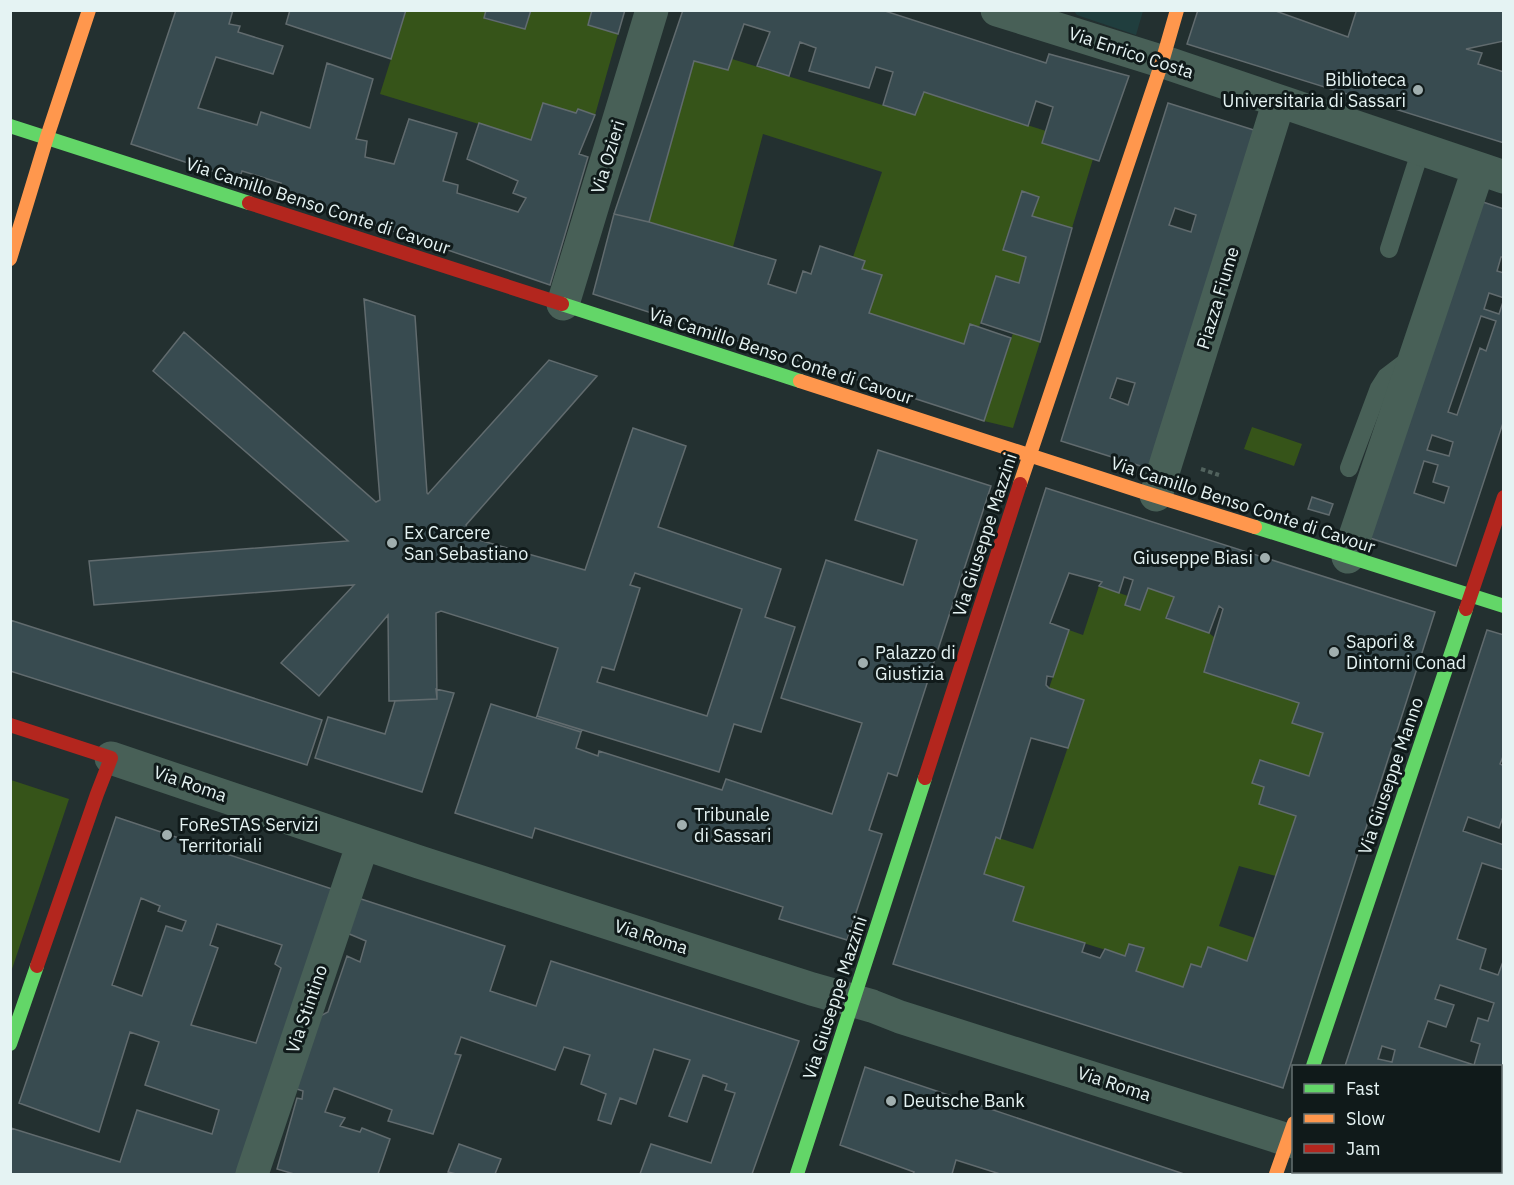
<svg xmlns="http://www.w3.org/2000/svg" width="1514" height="1185" viewBox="0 0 1514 1185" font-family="'IBM Plex Sans',sans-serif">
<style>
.built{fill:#203e3e}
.green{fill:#365419}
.building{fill:#384b50;stroke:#616b6e;stroke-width:1.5;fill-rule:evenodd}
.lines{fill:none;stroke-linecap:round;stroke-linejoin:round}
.path{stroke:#51625d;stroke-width:4;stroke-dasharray:4.5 3;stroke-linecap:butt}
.lane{stroke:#486057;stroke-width:18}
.street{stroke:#486057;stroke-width:33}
.fast{stroke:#63d668;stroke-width:14}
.slow{stroke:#ff974d;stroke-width:14}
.jam{stroke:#b3261e;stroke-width:14}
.poi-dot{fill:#a1afaf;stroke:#101a1a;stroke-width:2}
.labels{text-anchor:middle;stroke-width:6;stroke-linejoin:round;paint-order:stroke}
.street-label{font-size:18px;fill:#e5f3f3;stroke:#101a1a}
.poi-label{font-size:18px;fill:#e5f3f3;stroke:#101a1a;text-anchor:start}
</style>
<rect width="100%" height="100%" fill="#233030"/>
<path class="built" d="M 1074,11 L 1143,11 L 1136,35 L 1077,15 Z"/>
<path class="green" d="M 406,11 L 486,11 L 485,19 L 525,29 L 531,11 L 592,11 L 588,25 L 618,34 L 595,115 L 578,109 L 576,113 L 543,103 L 531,140 L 380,94 Z
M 732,59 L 915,115 L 924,92 L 1046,131 L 1043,143 L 1093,159 L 1072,228 L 1032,216 L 1039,197 L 1022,191 L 1003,250 L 1026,257 L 1019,283 L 996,276 L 979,327 L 970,325 L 964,344 L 869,313 L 882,275 L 862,269 L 865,261 L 853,257 L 882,172 L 763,134 L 733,247 L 649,222 L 694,61 L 727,70 Z
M 1013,333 L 1040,342 L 1013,428 L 984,421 Z
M 1252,427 L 1302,444 L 1294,466 L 1244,449 Z
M 1099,586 L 1128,596 L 1140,609 L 1148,588 L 1174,597 L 1166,618 L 1209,633 L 1214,637 L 1204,672 L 1299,703 L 1293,723 L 1323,733 L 1309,776 L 1260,760 L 1252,783 L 1264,787 L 1259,804 L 1296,816 L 1276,876 L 1239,866 L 1219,926 L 1255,938 L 1247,961 L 1208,947 L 1201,967 L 1191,964 L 1183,987 L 1136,971 L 1144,948 L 1129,944 L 1125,956 L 1013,921 L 1024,887 L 984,874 L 996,837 L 1033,849 L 1084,700 L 1049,688 L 1069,630 L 1083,635 Z
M 11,780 L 69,799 L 11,972 L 10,780 Z"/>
<path class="building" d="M 176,10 L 233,10 L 229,24 L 240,26 L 238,32 L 283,46 L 273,74 L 216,57 L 198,108 L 257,125 L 261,112 L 310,128 L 327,63 L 373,79 L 356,139 L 367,141 L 365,157 L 394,164 L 409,119 L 457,133 L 443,181 L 458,185 L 457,193 L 518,212 L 526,198 L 513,193 L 518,181 L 467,159 L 479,123 L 531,140 L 543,103 L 576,113 L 578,109 L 595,115 L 579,154 L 588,157 L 550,285 L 278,192 L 281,183 L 242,171 L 239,180 L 131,144 Z
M 290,10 L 406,10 L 391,59 L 286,24 Z
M 486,10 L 531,10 L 525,29 L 484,18 Z
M 592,10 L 625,10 L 618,34 L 588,25 Z
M 683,10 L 882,10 L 1046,63 L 1049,54 L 1129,76 L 1099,161 L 1042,143 L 1053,107 L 1036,101 L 1028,126 L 924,92 L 915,115 L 883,105 L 893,72 L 876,67 L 869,88 L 809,71 L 816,48 L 800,42 L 789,76 L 757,66 L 770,32 L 744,24 L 728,70 L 694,61 L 649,222 L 614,214 Z
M 1198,10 L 1273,10 L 1348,37 L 1356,12 L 1354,10 L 1504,10 L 1504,41 L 1466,49 L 1482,53 L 1478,64 L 1504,72 L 1504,143 L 1187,44 Z
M 1168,103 L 1257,131 L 1150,469 L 1061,441 ZM 1175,208 L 1196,215 L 1191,232 L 1169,225 ZM 1117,378 L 1135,383 L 1128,405 L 1110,398 Z
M 1022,191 L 1039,197 L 1032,216 L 1072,228 L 1040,342 L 981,323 L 996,276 L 1019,283 L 1026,257 L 1003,250 Z
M 1480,201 L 1504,209 L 1504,257 L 1501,257 L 1497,271 L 1504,273 L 1504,298 L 1489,293 L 1484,309 L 1499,314 L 1504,299 L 1504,420 L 1456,566 L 1370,538 ZM 1481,316 L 1496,321 L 1486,351 L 1480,348 L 1457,415 L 1448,412 ZM 1432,435 L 1453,442 L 1449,456 L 1427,450 ZM 1424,461 L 1438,465 L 1433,482 L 1449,487 L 1444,503 L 1414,493 Z
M 614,214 L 649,222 L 776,260 L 768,284 L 796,293 L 803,271 L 811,274 L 820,246 L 865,261 L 862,269 L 882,275 L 869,313 L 964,344 L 970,324 L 1011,338 L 984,421 L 593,294 Z
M 364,299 L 415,316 L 427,493 L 428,494 L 549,360 L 597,376 L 466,525 L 472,538 L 585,570 L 633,428 L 686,446 L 658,527 L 781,569 L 765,617 L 795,627 L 761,732 L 734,724 L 719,772 L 537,716 L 558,648 L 441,611 L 436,613 L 437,699 L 389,701 L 388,615 L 319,696 L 281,663 L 354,585 L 94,605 L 89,561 L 348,541 L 153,371 L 184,332 L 376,502 L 380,500 ZM 635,573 L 742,609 L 707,716 L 597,682 L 602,667 L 614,670 L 640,588 L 630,585 Z
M 878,450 L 991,486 L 897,776 L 888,773 L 869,830 L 882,834 L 847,940 L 779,919 L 783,907 L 535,828 L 532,838 L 455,813 L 491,704 L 581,732 L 576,748 L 598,756 L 599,751 L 722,790 L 726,779 L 832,814 L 862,723 L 781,698 L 826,560 L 903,585 L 917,540 L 855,520 Z
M 1046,488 L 1435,612 L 1283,1088 L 893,964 ZM 1069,573 L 1102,582 L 1099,586 L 1119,593 L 1124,577 L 1133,580 L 1125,605 L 1140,610 L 1148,588 L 1174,597 L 1166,618 L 1209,633 L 1219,606 L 1223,609 L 1204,672 L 1299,703 L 1292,723 L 1323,733 L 1309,776 L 1260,760 L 1252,783 L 1264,787 L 1259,804 L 1296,816 L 1247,961 L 1208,947 L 1201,967 L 1191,964 L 1183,987 L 1136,971 L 1144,948 L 1129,944 L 1125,956 L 1105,949 L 1100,958 L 1082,952 L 1085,943 L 1013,921 L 1024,887 L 984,874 L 996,837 L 1000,839 L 1031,738 L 1068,748 L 1084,700 L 1049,688 L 1046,685 L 1047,676 L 1053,677 L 1069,630 L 1050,623 Z
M 1312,497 L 1333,504 L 1329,515 L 1308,509 Z
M 10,620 L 322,720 L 307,765 L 10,671 Z
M 1487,630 L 1504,635 L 1504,754 L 1500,764 L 1504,766 L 1504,814 L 1499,828 L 1468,817 L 1463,831 L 1504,845 L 1504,870 L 1482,863 L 1457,939 L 1486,949 L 1480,969 L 1498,975 L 1504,959 L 1504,1153 L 1500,1162 L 1500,1066 L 1345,1066 ZM 1440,985 L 1494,1003 L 1488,1021 L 1478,1018 L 1471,1041 L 1480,1044 L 1474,1065 L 1419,1047 L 1428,1021 L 1446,1027 L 1454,1005 L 1435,999 ZM 1382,1046 L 1395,1050 L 1392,1062 L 1378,1059 Z
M 436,689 L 454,693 L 422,792 L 315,758 L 328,717 L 385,734 L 395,701 L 437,699 Z
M 537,716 L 582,730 L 581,732 L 536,718 Z
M 116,817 L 332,889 L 247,1146 L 236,1174 L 10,1174 L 11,1128 L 120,1162 L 137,1110 L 212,1134 L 219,1110 L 145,1085 L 159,1042 L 130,1032 L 99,1132 L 19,1103 ZM 141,898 L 160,906 L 158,911 L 186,921 L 182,931 L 166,926 L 142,996 L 112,985 ZM 217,924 L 282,945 L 275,964 L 281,968 L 256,1043 L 191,1025 L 218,948 L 210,945 Z
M 358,898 L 505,946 L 490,991 L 536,1006 L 551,961 L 799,1041 L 752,1174 L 640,1174 L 651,1144 L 711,1163 L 735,1093 L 725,1090 L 727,1084 L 703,1075 L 687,1122 L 669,1116 L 690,1060 L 654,1049 L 636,1104 L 620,1098 L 611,1124 L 598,1120 L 606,1094 L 581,1084 L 590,1055 L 564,1047 L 555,1070 L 461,1037 L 455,1054 L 461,1055 L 433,1134 L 388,1121 L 392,1110 L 334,1088 L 325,1112 L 345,1118 L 340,1126 L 360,1132 L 362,1128 L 390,1139 L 378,1174 L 294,1174 L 277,1169 L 297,1098 L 302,1099 L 303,1091 L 294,1088 L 318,1017 L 328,1012 L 347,956 L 360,962 L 366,941 L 347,933 Z
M 865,1067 L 1184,1174 L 1000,1174 L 956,1160 L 952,1174 L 913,1174 L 914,1172 L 840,1145 Z
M 459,1144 L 501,1159 L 495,1174 L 456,1174 L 448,1172 Z"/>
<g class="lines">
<path class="path" d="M 1201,469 L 1219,475"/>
<path class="lane" d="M 1389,249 L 1421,149
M 1349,468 L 1379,388 L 1386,377 L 1411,358"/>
<path class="street" d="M 997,10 L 1170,64 L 1504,177
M 563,304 L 652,10
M 1156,495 L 1279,101
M 1348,557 L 1478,170
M 111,758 L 419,862 L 812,989 L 872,1006 L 900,1017 L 1294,1142
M 1376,1172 L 1385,1174
M 252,1174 L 363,843"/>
<path class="fast" d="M 10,126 L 249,203
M 562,304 L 800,381
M 1255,527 L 1504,606
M 10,1044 L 37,966
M 1313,1066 L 1466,609
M 797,1174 L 925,778"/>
<path class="slow" d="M 10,259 L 47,137 L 89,10
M 800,381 L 1143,492 L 1255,527
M 1020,484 L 1162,62 L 1177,10
M 1276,1174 L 1294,1123"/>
<path class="jam" d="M 249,203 L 562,304
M 1466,609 L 1504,497
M 10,725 L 111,758 L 97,794 L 37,966
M 925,778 L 1020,484"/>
</g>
<g class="poi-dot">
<circle cx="1418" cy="90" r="6"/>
<circle cx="392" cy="543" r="6"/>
<circle cx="1265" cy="558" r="6"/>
<circle cx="1334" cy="652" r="6"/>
<circle cx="863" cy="663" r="6"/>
<circle cx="682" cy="825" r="6"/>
<circle cx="167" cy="835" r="6"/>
<circle cx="891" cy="1101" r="6"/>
</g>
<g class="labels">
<g class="street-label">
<text transform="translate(1131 53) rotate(18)" y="6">Via Enrico Costa</text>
<text transform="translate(608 157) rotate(-73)" y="6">Via Ozieri</text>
<text transform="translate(318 206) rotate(18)" y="6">Via Camillo Benso Conte di Cavour</text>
<text transform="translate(1218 298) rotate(-73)" y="6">Piazza Fiume</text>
<text transform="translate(781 356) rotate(18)" y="6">Via Camillo Benso Conte di Cavour</text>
<text transform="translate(1243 505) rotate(18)" y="6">Via Camillo Benso Conte di Cavour</text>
<text transform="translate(985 535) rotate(-72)" y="6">Via Giuseppe Mazzini</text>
<text transform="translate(1391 776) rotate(-71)" y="6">Via Giuseppe Manno</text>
<text transform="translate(190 784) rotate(19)" y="6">Via Roma</text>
<text transform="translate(651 937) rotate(18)" y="6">Via Roma</text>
<text transform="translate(835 998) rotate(-72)" y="6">Via Giuseppe Mazzini</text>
<text transform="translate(307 1009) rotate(-71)" y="6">Via Stintino</text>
<text transform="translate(1114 1084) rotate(18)" y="6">Via Roma</text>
</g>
<g class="poi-label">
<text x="1406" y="86" text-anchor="end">Biblioteca<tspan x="1406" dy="21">Universitaria di Sassari</tspan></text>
<text x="404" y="539">Ex Carcere<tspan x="404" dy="21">San Sebastiano</tspan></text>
<text x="1253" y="564" text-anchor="end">Giuseppe Biasi</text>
<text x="1346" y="648">Sapori &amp;<tspan x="1346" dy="21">Dintorni Conad</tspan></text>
<text x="875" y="659">Palazzo di<tspan x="875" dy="21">Giustizia</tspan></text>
<text x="694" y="821">Tribunale<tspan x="694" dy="21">di Sassari</tspan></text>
<text x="179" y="831">FoReSTAS Servizi<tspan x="179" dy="21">Territoriali</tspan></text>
<text x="903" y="1107">Deutsche Bank</text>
</g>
</g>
<rect width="1514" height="1185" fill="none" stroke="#e5f3f3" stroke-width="24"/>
<rect x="1292" y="1065" width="210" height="108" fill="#101a1a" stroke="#657171" stroke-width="1.5"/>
<rect x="1304" y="1084" width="30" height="9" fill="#63d668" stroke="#657171" stroke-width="1.5"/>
<text x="1346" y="1095" font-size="18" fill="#e5f3f3">Fast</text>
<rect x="1304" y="1114" width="30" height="9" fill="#ff974d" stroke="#657171" stroke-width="1.5"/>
<text x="1346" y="1125" font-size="18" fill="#e5f3f3">Slow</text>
<rect x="1304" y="1144" width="30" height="9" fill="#b3261e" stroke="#657171" stroke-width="1.5"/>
<text x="1346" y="1155" font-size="18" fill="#e5f3f3">Jam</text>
</svg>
